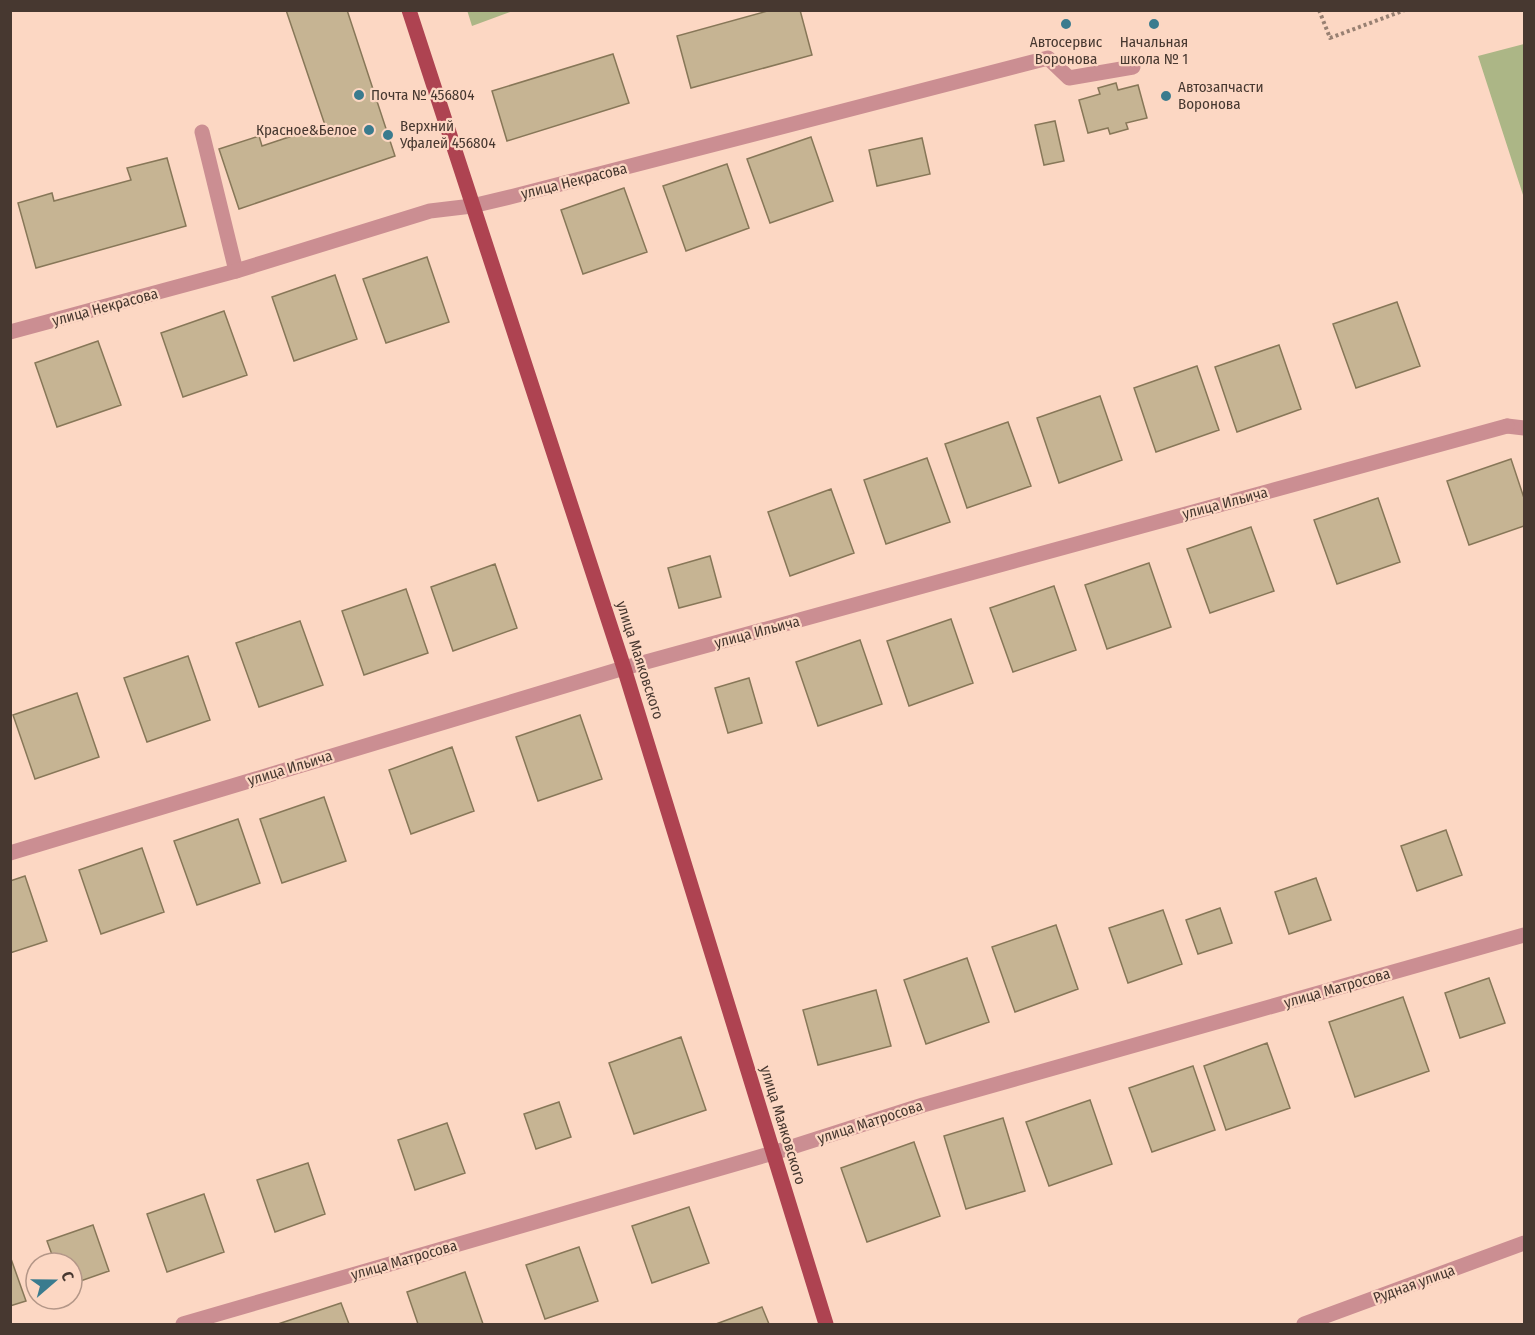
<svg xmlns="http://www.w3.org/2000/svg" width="1535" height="1335" viewBox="0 0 1535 1335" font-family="'Fira Sans Condensed',sans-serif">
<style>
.green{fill:#acb686}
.building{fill:#c6b493;stroke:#877758;stroke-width:1.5}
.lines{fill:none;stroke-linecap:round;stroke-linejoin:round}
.path{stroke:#988072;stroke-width:4;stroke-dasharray:3 3;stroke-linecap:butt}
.service{stroke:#cb8e92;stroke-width:15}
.minor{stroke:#cb8e92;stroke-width:15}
.primary{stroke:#ae4351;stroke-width:15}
.poi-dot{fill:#3a7b8e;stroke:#fcd7c3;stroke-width:2}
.labels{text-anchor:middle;stroke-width:4.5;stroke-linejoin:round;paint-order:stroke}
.poi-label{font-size:15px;fill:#473830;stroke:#fcd7c3;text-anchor:start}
.street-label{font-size:15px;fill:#473830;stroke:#fcd7c3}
</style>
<rect width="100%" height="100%" fill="#fcd7c3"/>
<path class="green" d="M 467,10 L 513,10 L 513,11 L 472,26 Z
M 1524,44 L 1524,198 L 1478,56 Z"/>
<path class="building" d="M 286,10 L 347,10 L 395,156 L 239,209 L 219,149 L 259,136 L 262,146 L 325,125 Z
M 771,10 L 800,10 L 812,55 L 691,88 L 677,36 Z
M 613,54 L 629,103 L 507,141 L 492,91 Z
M 1116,83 L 1118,90 L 1138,85 L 1147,118 L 1126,123 L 1128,129 L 1110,134 L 1108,128 L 1088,133 L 1079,100 L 1100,94 L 1098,88 Z
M 1055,121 L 1064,161 L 1044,165 L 1035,125 Z
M 811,137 L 833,201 L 770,223 L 747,159 Z
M 922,138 L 930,174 L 877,186 L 869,150 Z
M 167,158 L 186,226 L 36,268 L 18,203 L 52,193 L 54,201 L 131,180 L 127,168 Z
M 727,164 L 749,228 L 686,251 L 663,186 Z
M 624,188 L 647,252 L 583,274 L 561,210 Z
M 427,257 L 449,322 L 386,343 L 363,279 Z
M 335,275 L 357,339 L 294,361 L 272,297 Z
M 1397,302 L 1420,366 L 1356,388 L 1333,324 Z
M 224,311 L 247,375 L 183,397 L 161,333 Z
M 98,341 L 121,405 L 57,427 L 35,363 Z
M 1279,345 L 1301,409 L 1237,432 L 1215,367 Z
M 1197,366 L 1219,430 L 1156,452 L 1134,388 Z
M 1100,396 L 1122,460 L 1059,483 L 1037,418 Z
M 1008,422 L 1031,486 L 967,508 L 945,444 Z
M 927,458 L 950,522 L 886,544 L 864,480 Z
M 1511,459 L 1524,498 L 1524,526 L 1469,545 L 1447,481 Z
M 831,489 L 854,553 L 790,576 L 768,512 Z
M 1378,498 L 1400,562 L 1337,584 L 1314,520 Z
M 1251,527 L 1274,591 L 1210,613 L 1187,549 Z
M 710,556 L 721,597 L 679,608 L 668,568 Z
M 1149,563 L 1171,627 L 1107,649 L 1085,585 Z
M 495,564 L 517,628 L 453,651 L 431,587 Z
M 1054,586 L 1076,650 L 1013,672 L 990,608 Z
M 406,589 L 428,653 L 364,675 L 342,611 Z
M 951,619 L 973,683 L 909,706 L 887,641 Z
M 300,621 L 323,685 L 259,707 L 236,643 Z
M 860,640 L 882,704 L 818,726 L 796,662 Z
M 188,656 L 210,720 L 147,742 L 124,678 Z
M 749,678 L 762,723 L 728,733 L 715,688 Z
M 77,693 L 99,757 L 35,779 L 13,715 Z
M 580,715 L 602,779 L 538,801 L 516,737 Z
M 452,747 L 474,811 L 411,834 L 389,770 Z
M 324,797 L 346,861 L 282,883 L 260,819 Z
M 238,819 L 260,883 L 197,905 L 174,841 Z
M 1446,830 L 1462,875 L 1417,891 L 1401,846 Z
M 142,848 L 164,912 L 101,934 L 79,870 Z
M 25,876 L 47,941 L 10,953 L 10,881 Z
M 1316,878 L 1331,920 L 1289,934 L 1275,892 Z
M 1220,908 L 1232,943 L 1198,954 L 1186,920 Z
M 1163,910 L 1182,964 L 1128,983 L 1109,928 Z
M 1056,925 L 1078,989 L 1015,1012 L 992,947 Z
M 967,958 L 989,1022 L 926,1044 L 904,980 Z
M 1489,978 L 1505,1023 L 1460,1038 L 1445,993 Z
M 876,990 L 891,1046 L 818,1065 L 803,1010 Z
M 1403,997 L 1429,1071 L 1355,1097 L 1329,1022 Z
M 681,1037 L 706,1110 L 634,1134 L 609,1063 Z
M 1267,1043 L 1290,1108 L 1226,1130 L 1204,1066 Z
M 1193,1066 L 1215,1130 L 1152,1152 L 1129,1088 Z
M 1090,1100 L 1112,1164 L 1049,1186 L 1026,1122 Z
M 559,1102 L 571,1137 L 536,1149 L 524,1114 Z
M 1003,1118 L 1025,1191 L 966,1209 L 944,1136 Z
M 447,1123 L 465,1173 L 415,1190 L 398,1140 Z
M 914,1142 L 940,1216 L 867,1242 L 841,1168 Z
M 308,1163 L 325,1214 L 275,1232 L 257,1180 Z
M 204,1194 L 224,1252 L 167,1272 L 147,1214 Z
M 689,1207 L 709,1263 L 652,1283 L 632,1226 Z
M 93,1225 L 109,1271 L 72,1284 L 72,1263 L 55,1263 L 47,1241 Z
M 579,1247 L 598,1301 L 545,1319 L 526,1265 Z
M 10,1256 L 26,1301 L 10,1306 Z
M 465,1272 L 483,1324 L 418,1324 L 407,1292 Z
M 341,1303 L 349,1324 L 278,1324 Z
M 762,1307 L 769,1324 L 716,1324 Z"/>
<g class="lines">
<path class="path" d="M 1319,10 L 1330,38 L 1405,10"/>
<path class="service" d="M 202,132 L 236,271
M 1507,426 L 1524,428"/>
<path class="minor" d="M 10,332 L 236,271 L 430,211 L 472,206 L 514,196 L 1048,58 L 1069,78 L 1133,67
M 10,853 L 624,668 L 1507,426
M 183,1324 L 773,1153 L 923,1105 L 1524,935
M 1304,1324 L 1524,1243"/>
<path class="primary" d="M 409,10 L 624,668 L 826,1324"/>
</g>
<g class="poi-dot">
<circle cx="1066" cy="24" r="6"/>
<circle cx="1154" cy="24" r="6"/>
<circle cx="359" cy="95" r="6"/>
<circle cx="1166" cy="96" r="6"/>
<circle cx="369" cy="130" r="6"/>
<circle cx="388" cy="135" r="6"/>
</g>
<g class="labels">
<g class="poi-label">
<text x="1066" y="47" text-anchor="middle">Автосервис<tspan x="1066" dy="17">Воронова</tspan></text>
<text x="1154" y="47" text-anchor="middle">Начальная<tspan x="1154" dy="17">школа № 1</tspan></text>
<text x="1178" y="92">Автозапчасти<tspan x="1178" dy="17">Воронова</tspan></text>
<text x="371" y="100">Почта № 456804</text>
<text x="400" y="131">Верхний<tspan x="400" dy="17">Уфалей 456804</tspan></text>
<text x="357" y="135" text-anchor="end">Красное&amp;Белое</text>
</g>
<g class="street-label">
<text transform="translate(574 181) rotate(-14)" y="5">улица Некрасова</text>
<text transform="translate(105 307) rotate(-15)" y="5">улица Некрасова</text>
<text transform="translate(1225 503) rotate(-15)" y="5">улица Ильича</text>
<text transform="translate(757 632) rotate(-15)" y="5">улица Ильича</text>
<text transform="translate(640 660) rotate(72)" y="5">улица Маяковского</text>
<text transform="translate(290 768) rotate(-17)" y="5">улица Ильича</text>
<text transform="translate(1337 988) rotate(-16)" y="5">улица Матросова</text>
<text transform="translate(870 1122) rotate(-18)" y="5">улица Матросова</text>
<text transform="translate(783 1125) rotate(73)" y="5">улица Маяковского</text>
<text transform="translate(404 1260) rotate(-16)" y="5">улица Матросова</text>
<text transform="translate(1414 1284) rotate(-20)" y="5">Рудная улица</text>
</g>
</g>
<rect width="1535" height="1335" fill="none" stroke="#473830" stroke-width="24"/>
<g transform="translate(54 1281) rotate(70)"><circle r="28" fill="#fcd7c3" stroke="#b49788" stroke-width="1.5"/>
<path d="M0-4.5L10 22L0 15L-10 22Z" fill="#3a7b8e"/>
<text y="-9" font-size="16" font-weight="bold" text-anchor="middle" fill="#473830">С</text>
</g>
</svg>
